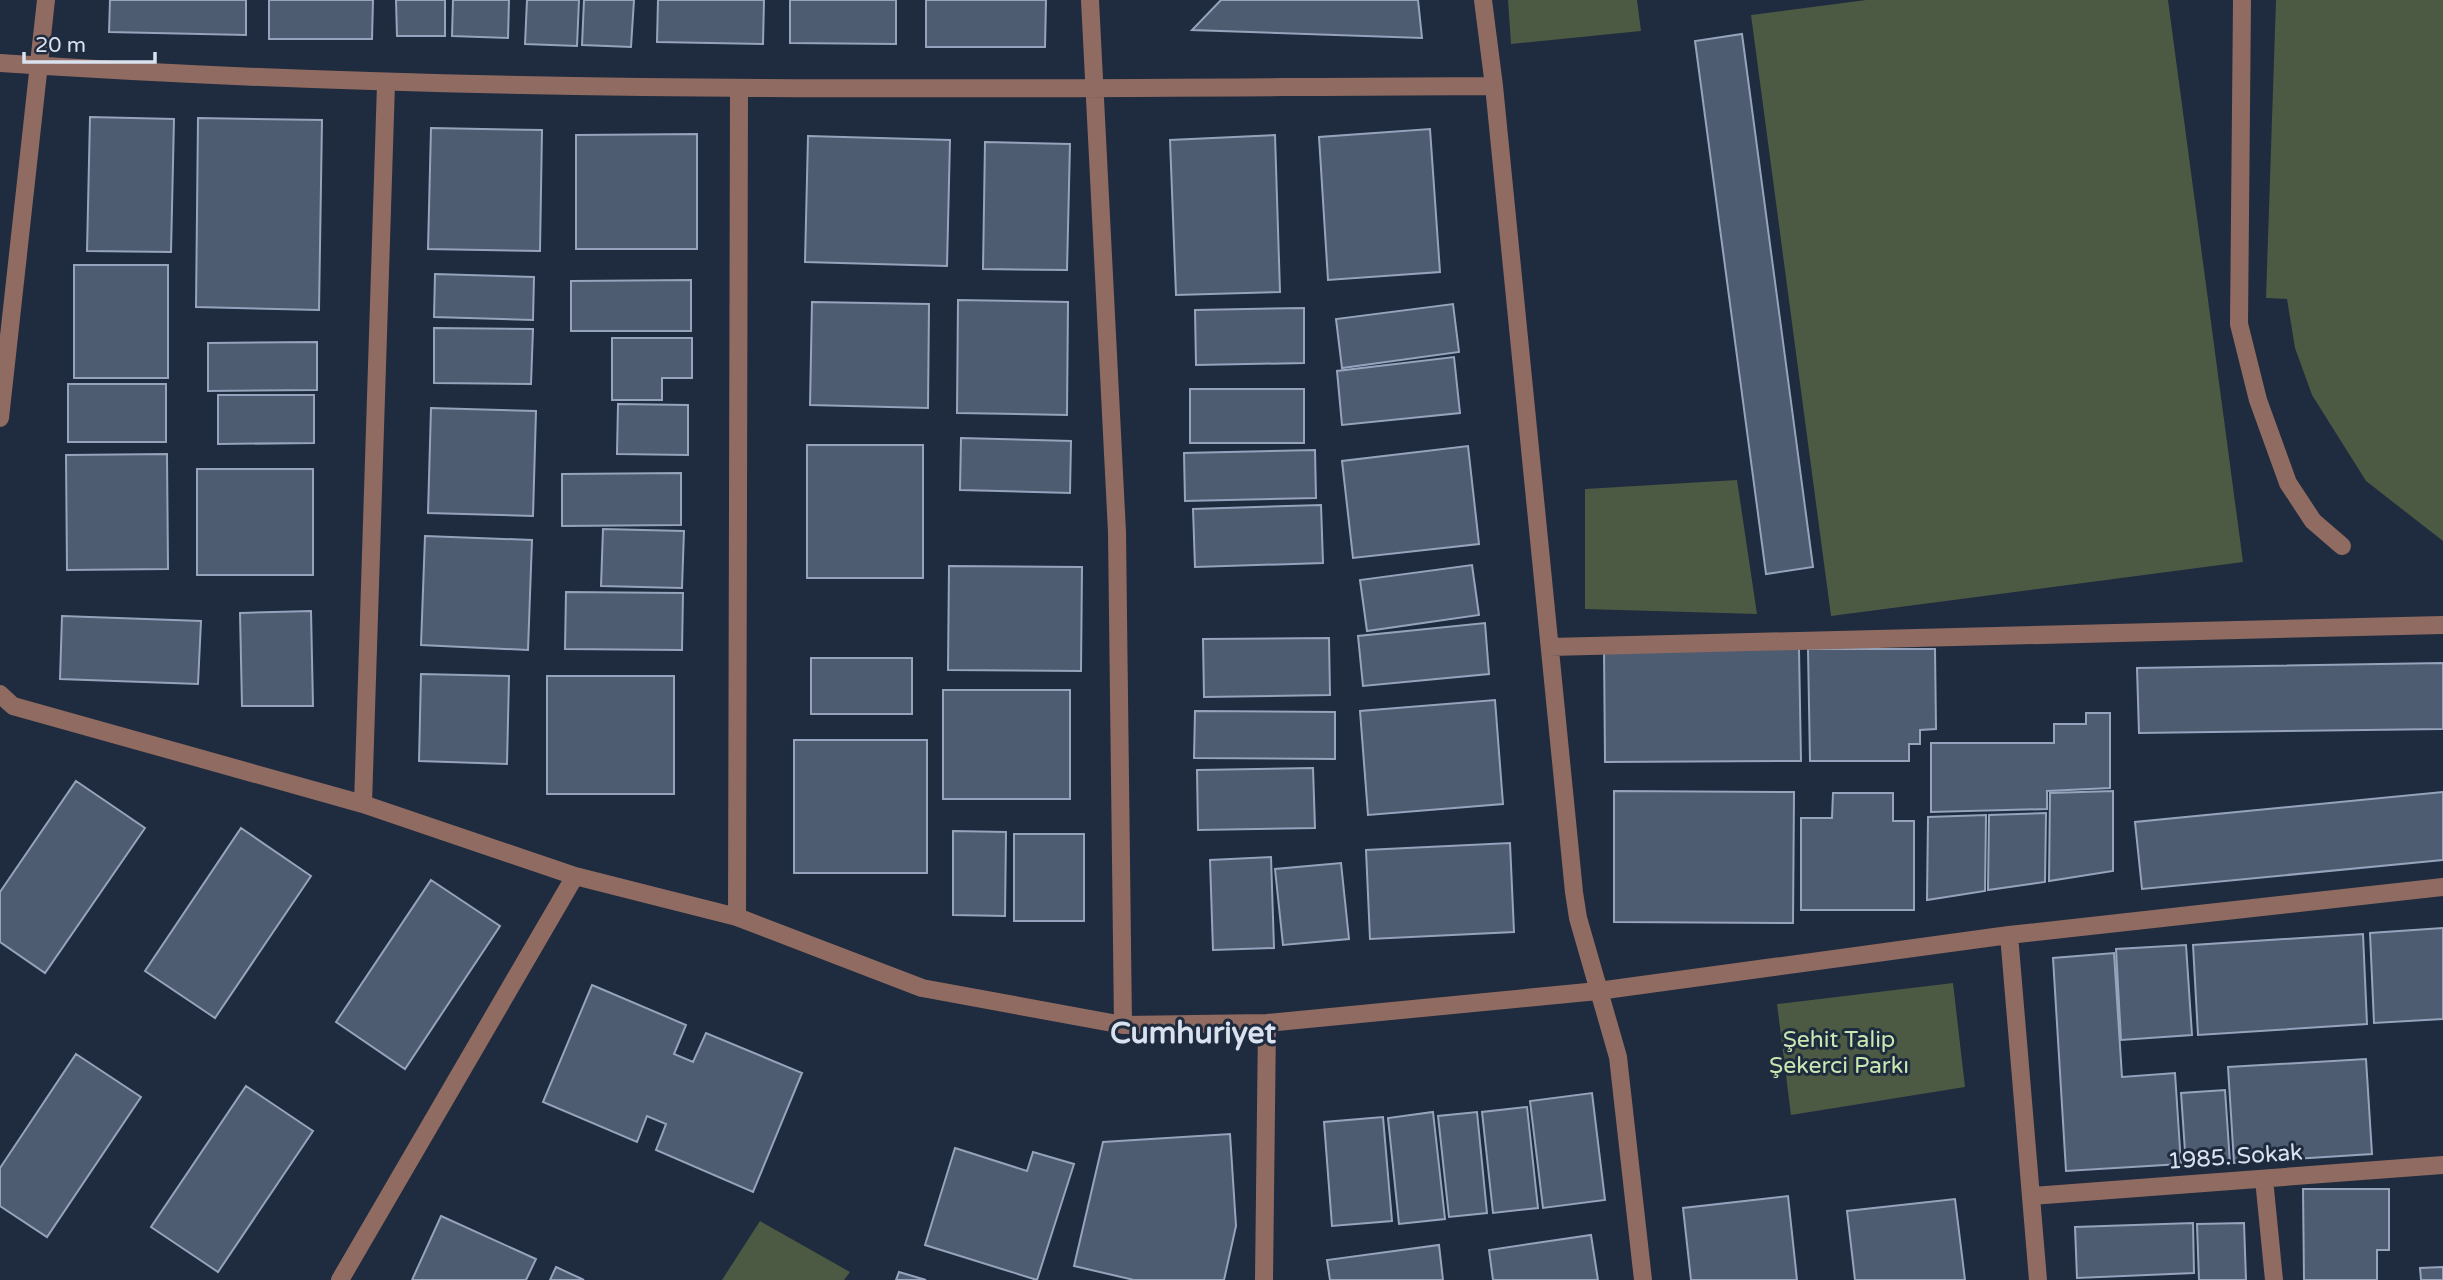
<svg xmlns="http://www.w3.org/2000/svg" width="2443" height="1280" viewBox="0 0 2443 1280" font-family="'Varela Round',sans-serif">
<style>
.green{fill:#4c5943}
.building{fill:#4e5c71;stroke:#95a4bc;stroke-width:2}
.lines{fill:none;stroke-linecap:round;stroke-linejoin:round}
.minor{stroke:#906b61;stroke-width:18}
.labels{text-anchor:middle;stroke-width:6;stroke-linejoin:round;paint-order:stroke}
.park-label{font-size:23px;fill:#c9e8b1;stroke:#1f2b3e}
.street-label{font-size:23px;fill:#dae2ef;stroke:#1f2b3e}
.district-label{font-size:30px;font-weight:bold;fill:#dae2ef;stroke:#1f2b3e}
</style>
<rect width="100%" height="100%" fill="#1f2b3e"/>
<path class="green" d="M 1508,0 L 1637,0 L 1641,31 L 1511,44 Z
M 1866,0 L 2168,0 L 2243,562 L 1831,616 L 1751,15 Z
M 2276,0 L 2443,0 L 2443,541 L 2366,481 L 2312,395 L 2295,348 L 2287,299 L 2266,298 Z
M 1737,480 L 1757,614 L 1585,609 L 1585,489 Z
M 1953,983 L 1965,1087 L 1791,1115 L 1777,1004 Z
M 760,1221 L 850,1272 L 844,1280 L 722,1280 Z"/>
<path class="building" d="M 110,0 L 246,0 L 246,35 L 109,32 Z
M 269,0 L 373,0 L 372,39 L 269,39 Z
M 396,0 L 445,0 L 445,36 L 397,36 Z
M 453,0 L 509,0 L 508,38 L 452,36 Z
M 527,0 L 579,0 L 577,46 L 525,44 Z
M 584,0 L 634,0 L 631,47 L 582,45 Z
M 658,0 L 764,0 L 763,44 L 657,42 Z
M 790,0 L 896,0 L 896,44 L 790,43 Z
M 926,0 L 1046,0 L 1045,47 L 926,47 Z
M 1221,0 L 1418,0 L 1422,38 L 1192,30 Z
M 1742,34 L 1813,567 L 1766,574 L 1695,41 Z
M 90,117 L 174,119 L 171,252 L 87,251 Z
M 198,118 L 322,120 L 319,310 L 196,307 Z
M 431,128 L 542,130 L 540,251 L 428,249 Z
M 1430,129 L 1440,272 L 1328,280 L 1319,137 Z
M 697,134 L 697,249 L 576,249 L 576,135 Z
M 1275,135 L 1280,292 L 1176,295 L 1170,140 Z
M 808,136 L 950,140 L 947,266 L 805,262 Z
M 985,142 L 1070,144 L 1067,270 L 983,269 Z
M 74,265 L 168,265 L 168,378 L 74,378 Z
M 435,274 L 534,277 L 533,320 L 434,317 Z
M 691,280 L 691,331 L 571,331 L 571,281 Z
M 958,300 L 1068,302 L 1067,415 L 957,413 Z
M 812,302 L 929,304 L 928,408 L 810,405 Z
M 1453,304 L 1459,352 L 1342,368 L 1336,319 Z
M 1304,308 L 1304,363 L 1196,365 L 1195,310 Z
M 434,328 L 533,329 L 531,384 L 434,383 Z
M 612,338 L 692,338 L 692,378 L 662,378 L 662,400 L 612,400 Z
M 317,342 L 317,390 L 208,391 L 208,343 Z
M 1454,357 L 1460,413 L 1342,425 L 1337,371 Z
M 68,384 L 166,384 L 166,442 L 68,442 Z
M 1190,389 L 1304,389 L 1304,443 L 1190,443 Z
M 218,395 L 314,395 L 314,443 L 218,444 Z
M 618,404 L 688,405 L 688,455 L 617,454 Z
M 431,408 L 536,411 L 533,516 L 428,513 Z
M 961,438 L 1071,441 L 1070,493 L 960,490 Z
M 807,445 L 923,445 L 923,578 L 807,578 Z
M 1468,446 L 1479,544 L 1353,558 L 1342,461 Z
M 1315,450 L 1316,498 L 1185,501 L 1184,453 Z
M 167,454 L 168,569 L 67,570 L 66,455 Z
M 197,469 L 313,469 L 313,575 L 197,575 Z
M 681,473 L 681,525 L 562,526 L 562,474 Z
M 1321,505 L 1323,563 L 1195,567 L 1193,509 Z
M 603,529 L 684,531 L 682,588 L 601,586 Z
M 425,536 L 532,540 L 528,650 L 421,645 Z
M 1472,565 L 1479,615 L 1367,631 L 1360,580 Z
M 949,566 L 1082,567 L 1081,671 L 948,670 Z
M 566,592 L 683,593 L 682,650 L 565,649 Z
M 311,611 L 313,706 L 242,706 L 240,613 Z
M 62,616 L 201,621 L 198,684 L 60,679 Z
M 1485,623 L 1489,674 L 1363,686 L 1358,636 Z
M 1329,638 L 1330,695 L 1204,697 L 1203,639 Z
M 1799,649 L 1801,761 L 1605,762 L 1604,650 Z
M 1808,649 L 1935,649 L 1936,729 L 1920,730 L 1920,744 L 1909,744 L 1909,761 L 1810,761 Z
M 811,658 L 912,658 L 912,714 L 811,714 Z
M 2443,663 L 2443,729 L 2139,733 L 2137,668 Z
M 421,674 L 509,676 L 507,764 L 419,761 Z
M 547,676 L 674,676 L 674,794 L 547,794 Z
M 943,690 L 1070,690 L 1070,799 L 943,799 Z
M 1495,700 L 1503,804 L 1368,815 L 1360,711 Z
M 1195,711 L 1335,712 L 1335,759 L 1194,758 Z
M 2086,713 L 2110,713 L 2110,788 L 2047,791 L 2047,809 L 1931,812 L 1931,743 L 2054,743 L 2054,724 L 2086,724 Z
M 794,740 L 927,740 L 927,873 L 794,873 Z
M 1313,768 L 1315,828 L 1198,830 L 1197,770 Z
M 76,781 L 145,828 L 45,973 L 0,942 L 0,892 Z
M 1614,791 L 1794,792 L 1793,923 L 1614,922 Z
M 2113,791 L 2113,871 L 2049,881 L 2050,793 Z
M 2443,792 L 2443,860 L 2142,889 L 2135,822 Z
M 1833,793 L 1893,793 L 1893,821 L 1914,821 L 1914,910 L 1801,910 L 1801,818 L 1832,818 Z
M 2046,813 L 2045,882 L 1988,890 L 1989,815 Z
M 1986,815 L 1985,891 L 1927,900 L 1928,817 Z
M 241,828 L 311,876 L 215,1018 L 145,971 Z
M 953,831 L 1006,832 L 1005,916 L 953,915 Z
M 1014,834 L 1084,834 L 1084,921 L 1014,921 Z
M 1510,843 L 1514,932 L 1370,939 L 1366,850 Z
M 1271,857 L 1274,948 L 1213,950 L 1210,860 Z
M 1341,863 L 1349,939 L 1283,945 L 1275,869 Z
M 431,880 L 500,926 L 405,1069 L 336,1022 Z
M 2443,928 L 2443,1019 L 2374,1023 L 2370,933 Z
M 2363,934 L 2367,1024 L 2198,1035 L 2193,945 Z
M 2186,945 L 2192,1035 L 2121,1040 L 2116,949 Z
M 2114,953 L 2122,1077 L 2175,1073 L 2181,1164 L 2066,1171 L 2053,958 Z
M 592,985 L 686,1025 L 674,1054 L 693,1062 L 706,1033 L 802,1073 L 753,1192 L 656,1150 L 666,1124 L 647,1116 L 637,1142 L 543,1102 Z
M 76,1054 L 141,1097 L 47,1237 L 0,1206 L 0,1168 Z
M 2366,1059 L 2372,1154 L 2234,1163 L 2228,1067 Z
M 246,1086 L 313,1131 L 218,1272 L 151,1227 Z
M 2225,1090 L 2230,1163 L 2186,1166 L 2181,1093 Z
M 1592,1093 L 1605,1200 L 1543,1208 L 1530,1101 Z
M 1527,1107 L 1538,1208 L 1493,1213 L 1482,1112 Z
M 1433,1112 L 1445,1219 L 1399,1224 L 1388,1118 Z
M 1477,1112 L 1487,1213 L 1449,1217 L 1438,1116 Z
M 1383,1117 L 1392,1221 L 1332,1226 L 1324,1122 Z
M 1230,1134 L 1236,1226 L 1224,1280 L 1134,1280 L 1074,1266 L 1103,1142 Z
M 955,1148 L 1027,1171 L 1033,1152 L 1074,1164 L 1037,1280 L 925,1245 Z
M 2303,1189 L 2389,1189 L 2389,1250 L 2377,1250 L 2377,1280 L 2304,1280 Z
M 1788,1196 L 1797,1280 L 1691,1280 L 1683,1208 Z
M 1955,1199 L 1965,1280 L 1855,1280 L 1847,1211 Z
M 441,1216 L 536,1259 L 526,1280 L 412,1280 Z
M 2193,1223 L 2194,1273 L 2077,1278 L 2075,1227 Z
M 2244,1223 L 2246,1280 L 2199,1280 L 2197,1224 Z
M 1591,1235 L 1598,1280 L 1493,1280 L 1489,1250 Z
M 1439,1245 L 1443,1280 L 1330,1280 L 1327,1260 Z
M 556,1267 L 584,1280 L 550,1280 Z
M 2443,1267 L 2443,1280 L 2421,1280 L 2420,1268 Z
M 899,1272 L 926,1280 L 896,1280 Z"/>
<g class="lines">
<path class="minor" d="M 1090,0 L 1117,532 L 1123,1025
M 1483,0 L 1494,86 L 1574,892 L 1578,918 L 1618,1057 L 1643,1280
M 2242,0 L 2239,324 L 2258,400 L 2288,483 L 2313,521 L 2342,546
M 0,63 C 497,97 996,88 1494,86
M 0,418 L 46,0
M 1550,647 L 2443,625
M 0,694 L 13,706 L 363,804 L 575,876 L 737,917 L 922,988 L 1123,1025 L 1267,1023 L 1598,991 L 2009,935 L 2443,887
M 363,804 L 386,84
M 737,917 L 739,88
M 2009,935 L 2038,1280
M 2264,1179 L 2274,1280
M 2031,1196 L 2443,1165
M 340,1280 L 575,876
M 1264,1280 L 1267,1023"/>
</g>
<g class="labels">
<g class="park-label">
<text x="1839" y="1047">Şehit Talip<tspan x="1839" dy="26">Şekerci Parkı</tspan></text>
</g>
<g class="street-label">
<text transform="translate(2235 1156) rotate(-4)" y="8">1985. Sokak</text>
</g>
<g class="district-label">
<text x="1193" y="1043">Cumhuriyet</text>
</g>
</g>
<path d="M24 52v10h131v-10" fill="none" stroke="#dae2ef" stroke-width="3.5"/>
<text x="35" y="52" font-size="21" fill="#dae2ef" stroke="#1f2b3e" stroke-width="5" paint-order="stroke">20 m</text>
</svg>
